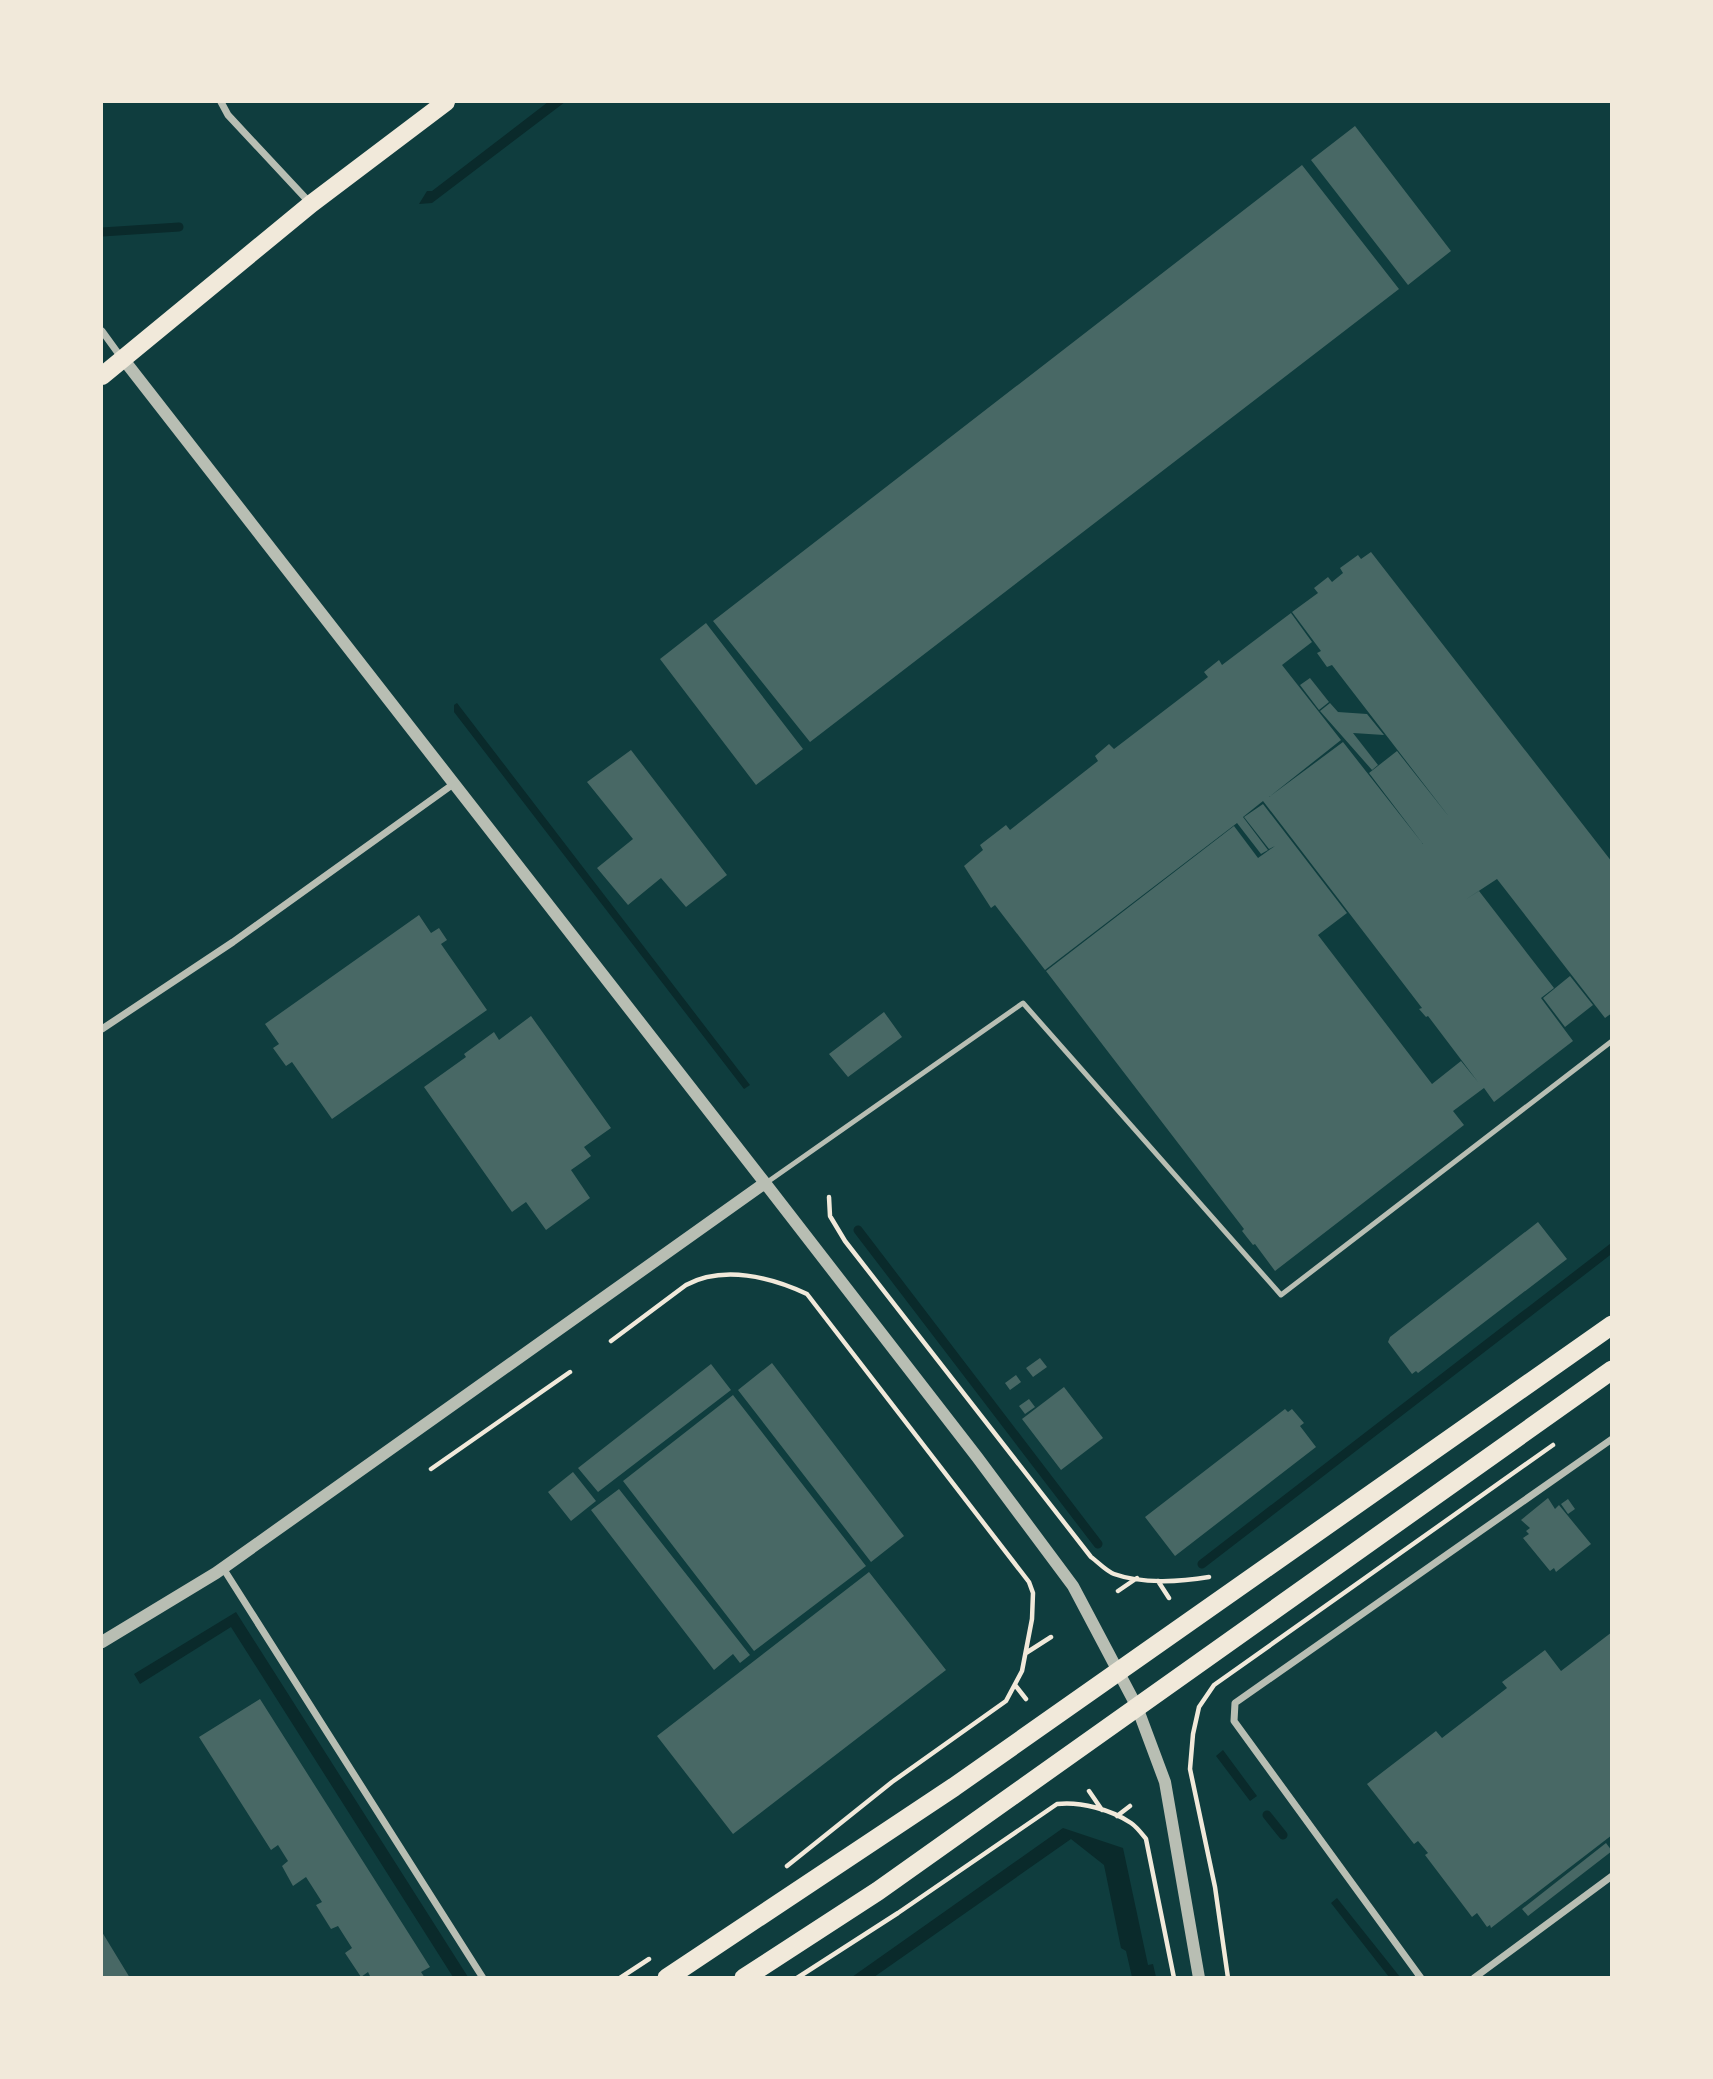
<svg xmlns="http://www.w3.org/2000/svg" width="1713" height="2079" viewBox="0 0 1713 2079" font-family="Cabin,sans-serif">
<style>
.water{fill:#0a2a2b}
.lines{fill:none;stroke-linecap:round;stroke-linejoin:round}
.stream{stroke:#0a2a2b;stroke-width:9}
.building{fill:#486865}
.path{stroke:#f1e9da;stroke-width:4.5}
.service{stroke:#b8beb3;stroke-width:5}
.minor{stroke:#b8beb3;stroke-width:7}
.tertiary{stroke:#b8beb3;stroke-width:12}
.primary{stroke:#f1e9da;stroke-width:18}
.trunk{stroke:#f1e9da;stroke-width:19}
</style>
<rect width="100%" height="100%" fill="#0f3d3e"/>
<path class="water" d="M 548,102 L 565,102 L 432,203 L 419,204 L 427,191 L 432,191 Z
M 457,703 L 750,1085 L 744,1089 L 454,712 L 454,705 Z
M 236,1612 L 468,1977 L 453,1977 L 231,1627 L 140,1684 L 134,1674 Z
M 1223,1750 L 1257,1796 L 1250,1801 L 1216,1756 Z
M 1063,1828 L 1123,1848 L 1148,1965 L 1153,1964 L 1156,1977 L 1132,1977 L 1126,1951 L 1121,1948 L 1104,1865 L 1071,1839 L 874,1977 L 852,1977 Z
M 1337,1898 L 1400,1977 L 1389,1977 L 1331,1903 Z"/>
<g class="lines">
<path class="stream" d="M 102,232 L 179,227
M 858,1230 L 1098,1544
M 1202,1564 L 1612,1248
M 1267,1815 L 1283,1835"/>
</g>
<path class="building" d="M 1355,126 L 1451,251 L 1408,285 L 1311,160 Z
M 1302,165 L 1399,289 L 810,742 L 713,621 Z
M 1371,552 L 1612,862 L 1612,1013 L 1605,1018 L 1497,879 L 1465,900 L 1479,891 L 1554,988 L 1541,998 L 1573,1041 L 1494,1102 L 1484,1088 L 1453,1111 L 1464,1125 L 1275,1271 L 1255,1244 L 1253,1245 L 1242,1231 L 1244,1229 L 1046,971 L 1234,826 L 1258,858 L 1275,846 L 1269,849 L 1244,817 L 1263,804 L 1347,913 L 1318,935 L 1432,1084 L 1461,1061 L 1478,1082 L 1428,1016 L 1426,1017 L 1419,1009 L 1422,1008 L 1263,801 L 1243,817 L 1268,850 L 1261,854 L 1237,823 L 1045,970 L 995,905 L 991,908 L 964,866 L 983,850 L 980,845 L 1006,825 L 1010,830 L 1098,761 L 1095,756 L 1109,744 L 1114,749 L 1208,677 L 1204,672 L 1219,660 L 1222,665 L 1291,613 L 1312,642 L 1282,665 L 1341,740 L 1269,797 L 1343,742 L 1423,844 L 1369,773 L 1397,751 L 1450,818 L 1332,665 L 1327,667 L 1317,653 L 1321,651 L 1292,612 L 1318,593 L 1314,588 L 1328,577 L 1332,582 L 1343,573 L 1340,568 L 1358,555 L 1361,559 Z
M 706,623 L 803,749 L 756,785 L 660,659 Z
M 1310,678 L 1329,702 L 1319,710 L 1300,685 Z
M 1330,703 L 1338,712 L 1367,714 L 1384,735 L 1353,733 L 1378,765 L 1372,770 L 1320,711 Z
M 631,750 L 727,875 L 686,907 L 661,878 L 628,905 L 597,868 L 633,839 L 587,782 Z
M 419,915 L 431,933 L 439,928 L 447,940 L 441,944 L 487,1010 L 332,1119 L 292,1062 L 286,1066 L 273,1048 L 279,1044 L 265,1024 Z
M 1570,976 L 1593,1005 L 1565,1027 L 1543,998 Z
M 884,1012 L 902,1037 L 848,1077 L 829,1054 Z
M 531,1016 L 611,1128 L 584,1147 L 591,1156 L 571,1170 L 590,1198 L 546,1230 L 526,1202 L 512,1212 L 424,1087 L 466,1057 L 464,1054 L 494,1032 L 499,1040 Z
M 1538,1222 L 1567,1259 L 1418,1373 L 1416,1371 L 1412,1374 L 1388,1342 L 1390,1337 Z
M 1040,1358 L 1047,1367 L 1033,1377 L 1026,1368 Z
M 772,1363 L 904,1536 L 871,1562 L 738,1390 Z
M 711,1364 L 731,1390 L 598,1492 L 578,1468 Z
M 1016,1375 L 1021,1382 L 1010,1390 L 1005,1383 Z
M 1064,1387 L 1103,1438 L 1061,1470 L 1022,1419 Z
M 733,1395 L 866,1566 L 754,1651 L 623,1481 Z
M 1029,1399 L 1035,1407 L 1025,1414 L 1019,1406 Z
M 1285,1409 L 1288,1412 L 1292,1409 L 1304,1423 L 1300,1426 L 1316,1447 L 1175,1556 L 1145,1517 Z
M 573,1472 L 596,1501 L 571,1521 L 548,1492 Z
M 619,1489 L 750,1655 L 740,1663 L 733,1654 L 714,1670 L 591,1510 Z
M 1548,1498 L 1555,1509 L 1559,1505 L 1591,1544 L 1556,1572 L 1554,1568 L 1550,1571 L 1523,1538 L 1529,1534 L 1526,1531 L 1530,1528 L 1521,1520 Z
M 1568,1499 L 1575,1509 L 1568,1514 L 1561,1504 Z
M 869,1572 L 946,1670 L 733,1834 L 657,1736 Z
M 1612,1632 L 1612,1835 L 1491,1928 L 1490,1925 L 1487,1927 L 1477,1913 L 1472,1917 L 1425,1855 L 1428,1853 L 1418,1841 L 1414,1844 L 1367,1784 L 1436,1731 L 1442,1738 L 1507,1688 L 1502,1682 L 1545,1650 L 1561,1671 Z
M 260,1699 L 430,1967 L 421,1972 L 425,1978 L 371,1978 L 368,1972 L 361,1977 L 345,1953 L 352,1948 L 338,1926 L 331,1929 L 316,1905 L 322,1902 L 306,1877 L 293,1886 L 282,1866 L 288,1861 L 278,1845 L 271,1850 L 199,1737 Z
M 1606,1843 L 1612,1851 L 1528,1916 L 1522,1909 Z
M 102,1932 L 130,1978 L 102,1978 Z"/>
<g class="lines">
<path class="path" d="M 829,1197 L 830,1216 L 845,1241 L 1091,1557 C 1098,1562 1106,1571 1114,1574 C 1142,1584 1180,1582 1209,1577
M 611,1341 L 686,1285 C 723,1265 771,1277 807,1294 L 1029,1582 L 1033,1593 L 1032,1619 L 1022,1671 L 1006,1701 L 892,1782 L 787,1866
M 431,1469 L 570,1372
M 1158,1581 L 1169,1598
M 1118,1591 L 1137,1578
M 1026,1653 L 1051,1637
M 1015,1685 L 1026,1699
M 1089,1791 L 1102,1810
M 1117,1816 L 1130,1806
M 620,1978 L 649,1959
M 797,1978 L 898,1913 L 1057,1804 C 1080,1801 1112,1810 1131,1823 C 1137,1827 1142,1834 1146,1839 L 1174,1978
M 1228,1978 L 1215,1887 L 1190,1769 L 1193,1734 L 1199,1707 L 1214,1685 L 1553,1445"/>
<path class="service" d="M 766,1183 L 1023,1003 L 1281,1295 L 1612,1041"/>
<path class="minor" d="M 221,102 L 228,115 L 311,204
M 102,331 L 123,360
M 102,1029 L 233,942 L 452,785
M 223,1568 L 483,1978
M 1421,1978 L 1234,1721 L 1235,1703 L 1612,1439
M 1474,1978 L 1612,1876"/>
<path class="tertiary" d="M 124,360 L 765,1183 L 977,1457 L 1073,1586 L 1137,1707 L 1165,1782 L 1199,1978
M 102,1642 L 216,1573 L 765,1183"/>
<path class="primary" d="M 102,376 L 311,204 L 446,102"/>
<path class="trunk" d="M 667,1978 L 954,1787 L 1612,1325
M 744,1978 L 878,1891 L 1612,1370"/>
</g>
<rect width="1713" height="2079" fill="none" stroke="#f1e9da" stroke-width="206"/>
</svg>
